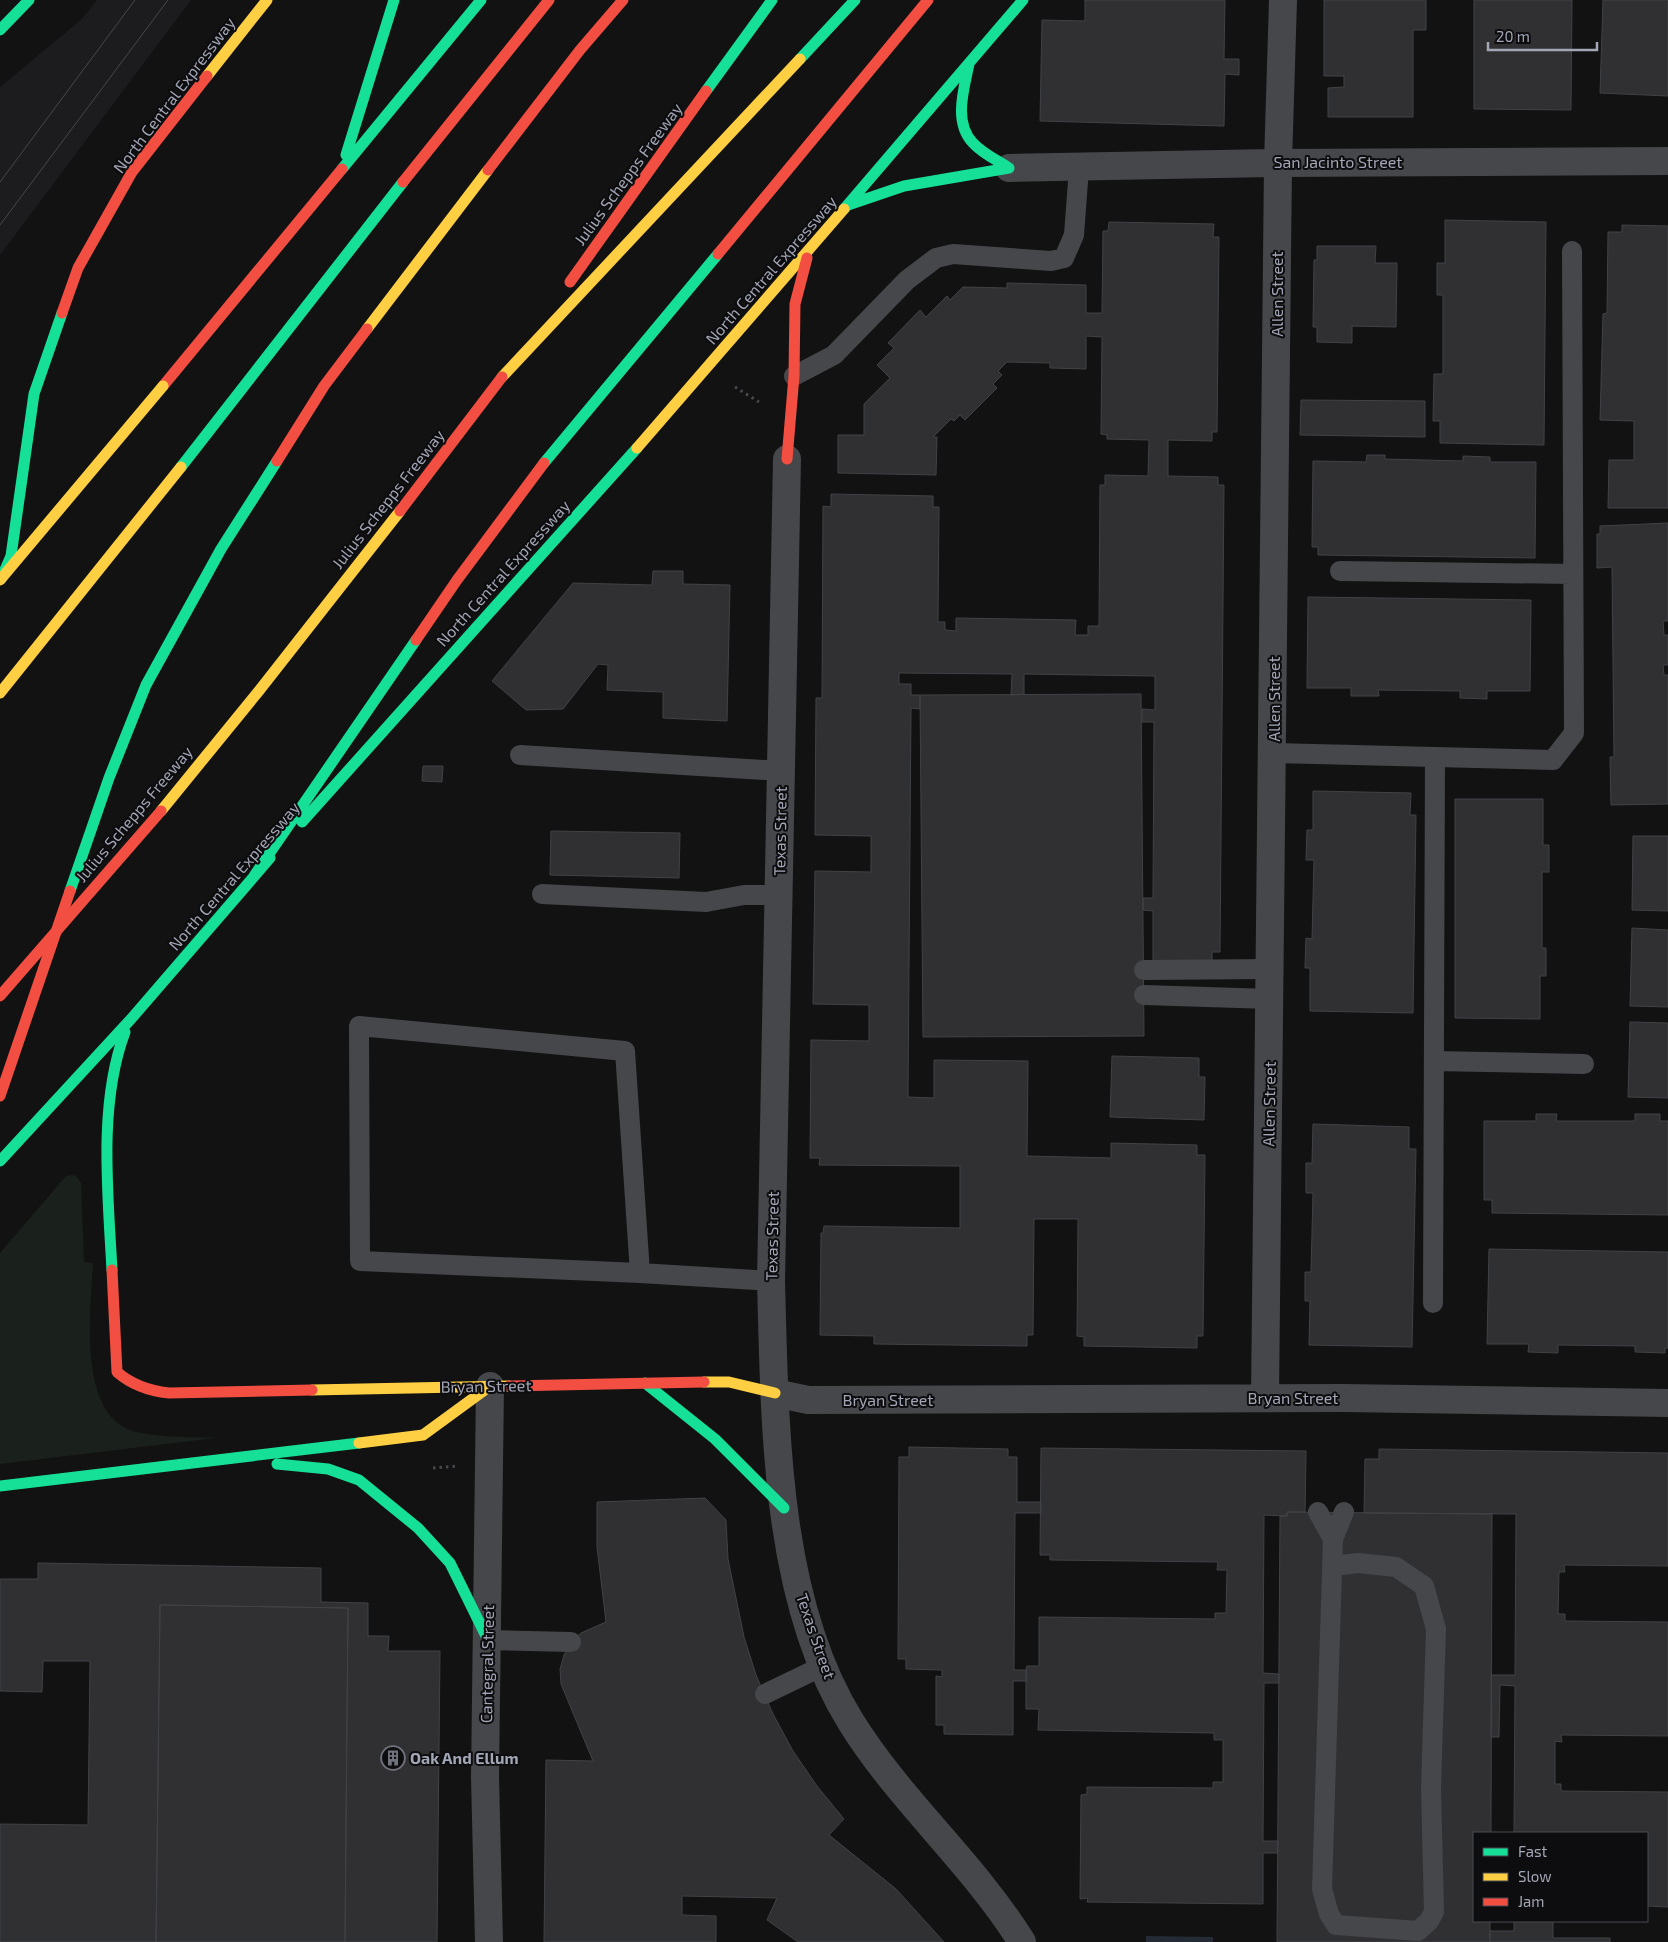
<svg xmlns="http://www.w3.org/2000/svg" width="1668" height="1942" viewBox="0 0 1668 1942" font-family="'Exo 2',sans-serif">
<style>
.built{fill:#1c1c1e}
.green{fill:#1a211c}
.water{fill:#252b34}
.building{fill:#303032;stroke:#414246}
.lines{fill:none;stroke-linecap:round;stroke-linejoin:round}
.path{stroke:#48484d;stroke-width:3;stroke-dasharray:2.5 4;stroke-linecap:butt}
.lane{stroke:#46474b;stroke-width:20}
.street{stroke:#46474b;stroke-width:28}
.fast{stroke:#16e098;stroke-width:11}
.slow{stroke:#ffcf43;stroke-width:11}
.jam{stroke:#f24e42;stroke-width:11}
.tram{stroke:#46484b;stroke-width:1}
.slow-bridge{stroke:#ffcf43;stroke-width:11}
.jam-bridge{stroke:#f24e42;stroke-width:11}
.labels{text-anchor:middle;stroke-width:4;stroke-linejoin:round;paint-order:stroke}
.street-label{font-size:16px;fill:#a2a6b5;stroke:#0d0c0e}
.poi-label{font-size:16px;font-weight:bold;fill:#a2a6b5;stroke:#0d0c0e;text-anchor:start}
</style>
<rect width="100%" height="100%" fill="#121212"/>
<path class="built" d="M 97,0 L 191,0 L 0,255 L 0,87 L 82,19 Z"/>
<path class="green" d="M 75,1175 L 81,1183 L 84,1262 L 93,1263 C 91,1307 78,1403 125,1428 C 145,1438 193,1437 216,1438 L 0,1464 L 0,1253 L 66,1176 Z"/>
<path class="water" d="M 1146,1936 L 1213,1937 L 1213,1942 L 1146,1942 Z"/>
<path class="building" d="M 1085,0 L 1225,0 L 1224,59 L 1239,59 L 1239,75 L 1225,74 L 1224,126 L 1040,121 L 1042,20 L 1085,21 Z
M 1324,0 L 1426,0 L 1426,30 L 1413,30 L 1413,117 L 1328,117 L 1328,88 L 1344,87 L 1344,76 L 1324,76 Z
M 1474,0 L 1572,0 L 1571,110 L 1474,109 Z
M 1603,0 L 1668,0 L 1668,96 L 1600,93 Z
M 1445,220 L 1546,222 L 1544,445 L 1440,443 L 1440,421 L 1433,421 L 1434,374 L 1443,374 L 1443,295 L 1437,295 L 1437,263 L 1445,263 Z
M 1109,222 L 1214,224 L 1213,237 L 1219,237 L 1217,432 L 1212,432 L 1212,441 L 1168,440 L 1168,476 L 1218,477 L 1218,485 L 1224,485 L 1220,952 L 1212,952 L 1212,962 L 1153,961 L 1153,911 L 1143,910 L 1143,898 L 1153,898 L 1154,722 L 1142,722 L 1142,709 L 1155,710 L 1155,676 L 1024,674 L 1024,694 L 1011,695 L 1012,674 L 899,673 L 899,684 L 911,684 L 911,695 L 920,695 L 920,709 L 911,708 L 908,1097 L 934,1098 L 934,1060 L 1028,1061 L 1027,1156 L 1111,1158 L 1111,1143 L 1197,1145 L 1197,1155 L 1205,1155 L 1203,1336 L 1197,1336 L 1197,1348 L 1084,1346 L 1084,1337 L 1077,1336 L 1078,1219 L 1034,1219 L 1033,1335 L 1027,1335 L 1027,1346 L 874,1344 L 874,1336 L 820,1335 L 821,1233 L 823,1233 L 824,1226 L 960,1228 L 960,1166 L 819,1165 L 820,1158 L 810,1158 L 811,1040 L 869,1041 L 869,1005 L 813,1004 L 815,871 L 871,872 L 871,836 L 815,835 L 816,698 L 822,698 L 823,506 L 831,507 L 831,494 L 933,496 L 933,507 L 939,507 L 938,622 L 945,622 L 945,630 L 956,631 L 956,618 L 1076,620 L 1075,635 L 1088,635 L 1088,626 L 1099,626 L 1100,485 L 1105,485 L 1105,475 L 1148,476 L 1149,440 L 1107,439 L 1107,435 L 1101,434 L 1102,337 L 1086,336 L 1086,369 L 1050,368 L 1050,363 L 1007,362 L 998,371 L 1002,375 L 993,384 L 997,388 L 965,420 L 960,415 L 954,421 L 951,419 L 933,437 L 937,437 L 936,475 L 838,473 L 838,435 L 864,435 L 864,404 L 890,378 L 877,365 L 894,348 L 888,343 L 920,310 L 926,317 L 947,296 L 950,300 L 963,287 L 1007,288 L 1007,283 L 1086,285 L 1086,313 L 1102,313 L 1103,231 L 1108,231 Z
M 1622,225 L 1668,226 L 1668,508 L 1608,508 L 1609,460 L 1634,460 L 1634,421 L 1600,420 L 1603,314 L 1607,313 L 1608,232 L 1622,232 Z
M 1317,246 L 1376,246 L 1375,263 L 1397,263 L 1396,327 L 1352,326 L 1352,343 L 1317,342 L 1317,327 L 1313,327 L 1314,260 L 1317,260 Z
M 1301,400 L 1425,401 L 1425,437 L 1300,435 Z
M 1367,455 L 1385,455 L 1385,459 L 1463,461 L 1463,456 L 1490,457 L 1490,462 L 1536,462 L 1535,558 L 1318,555 L 1318,547 L 1312,547 L 1313,461 L 1366,462 Z
M 1668,523 L 1668,621 L 1663,621 L 1664,635 L 1668,635 L 1668,665 L 1663,665 L 1664,675 L 1668,675 L 1668,804 L 1611,805 L 1610,757 L 1614,757 L 1612,567 L 1597,568 L 1597,534 L 1600,534 L 1600,526 Z
M 653,571 L 683,571 L 683,584 L 730,585 L 727,721 L 663,718 L 663,692 L 607,690 L 608,665 L 598,664 L 563,709 L 526,710 L 492,681 L 573,583 L 652,585 Z
M 1308,597 L 1531,600 L 1530,691 L 1487,691 L 1487,699 L 1460,698 L 1460,691 L 1378,690 L 1379,696 L 1351,696 L 1351,688 L 1307,688 Z
M 1141,694 L 1144,1036 L 923,1037 L 920,695 Z
M 423,766 L 443,766 L 442,782 L 422,781 Z
M 1313,791 L 1411,793 L 1410,815 L 1416,815 L 1413,1013 L 1310,1011 L 1310,968 L 1305,968 L 1306,938 L 1312,939 L 1314,860 L 1306,860 L 1307,830 L 1313,830 Z
M 1455,799 L 1543,799 L 1543,845 L 1549,845 L 1549,872 L 1542,872 L 1542,948 L 1546,948 L 1546,976 L 1540,976 L 1540,1019 L 1455,1018 Z
M 551,831 L 680,833 L 679,878 L 550,875 Z
M 1633,836 L 1668,836 L 1668,911 L 1632,910 Z
M 1632,928 L 1668,930 L 1668,1007 L 1630,1006 Z
M 1630,1022 L 1668,1023 L 1668,1098 L 1628,1097 Z
M 1112,1056 L 1199,1058 L 1199,1077 L 1205,1077 L 1204,1120 L 1110,1117 Z
M 1536,1114 L 1557,1114 L 1556,1121 L 1635,1121 L 1635,1114 L 1660,1114 L 1660,1121 L 1668,1121 L 1668,1215 L 1492,1213 L 1492,1200 L 1484,1200 L 1484,1121 L 1536,1121 Z
M 1313,1124 L 1409,1127 L 1409,1149 L 1416,1149 L 1412,1347 L 1309,1345 L 1310,1301 L 1305,1301 L 1305,1272 L 1311,1272 L 1313,1193 L 1306,1193 L 1306,1163 L 1312,1163 Z
M 1489,1249 L 1668,1252 L 1668,1348 L 1665,1348 L 1665,1353 L 1635,1352 L 1635,1346 L 1558,1345 L 1558,1353 L 1528,1352 L 1529,1344 L 1487,1344 Z
M 909,1447 L 1008,1449 L 1008,1457 L 1017,1457 L 1017,1502 L 1041,1502 L 1041,1513 L 1015,1513 L 1014,1670 L 1026,1670 L 1027,1681 L 1013,1681 L 1013,1735 L 944,1734 L 944,1725 L 936,1725 L 936,1676 L 942,1677 L 942,1670 L 906,1669 L 906,1659 L 898,1659 L 899,1457 L 909,1457 Z
M 1041,1448 L 1306,1451 L 1305,1512 L 1287,1512 L 1287,1516 L 1264,1515 L 1263,1673 L 1279,1674 L 1279,1683 L 1264,1683 L 1263,1841 L 1278,1841 L 1278,1853 L 1263,1853 L 1263,1904 L 1087,1902 L 1088,1898 L 1080,1899 L 1081,1795 L 1087,1794 L 1087,1787 L 1213,1788 L 1213,1782 L 1223,1782 L 1223,1740 L 1214,1740 L 1214,1733 L 1038,1730 L 1039,1709 L 1026,1709 L 1026,1670 L 1027,1666 L 1039,1666 L 1039,1617 L 1215,1619 L 1215,1613 L 1226,1613 L 1227,1570 L 1217,1570 L 1218,1562 L 1050,1560 L 1050,1555 L 1040,1555 Z
M 1379,1449 L 1668,1453 L 1668,1566 L 1564,1565 L 1565,1572 L 1559,1572 L 1558,1614 L 1565,1614 L 1565,1621 L 1668,1622 L 1668,1736 L 1561,1735 L 1562,1742 L 1555,1741 L 1555,1784 L 1561,1784 L 1561,1791 L 1668,1792 L 1668,1907 L 1647,1906 L 1647,1833 L 1514,1833 L 1515,1686 L 1500,1685 L 1499,1737 L 1491,1737 L 1491,1675 L 1515,1675 L 1516,1514 L 1364,1513 L 1365,1459 L 1379,1459 Z
M 705,1498 L 726,1520 L 728,1559 L 744,1637 L 756,1675 L 773,1714 L 793,1751 L 817,1786 L 844,1819 L 829,1835 L 896,1889 L 944,1942 L 798,1942 L 767,1920 L 777,1898 L 682,1896 L 682,1915 L 716,1916 L 716,1942 L 544,1942 L 546,1760 L 593,1761 L 561,1684 L 560,1669 L 564,1655 L 571,1642 L 581,1633 L 606,1622 L 597,1547 L 597,1502 Z
M 1287,1512 L 1492,1514 L 1491,1833 L 1474,1833 L 1474,1921 L 1490,1921 L 1490,1942 L 1277,1942 L 1280,1516 L 1287,1516 Z
M 38,1563 L 321,1568 L 321,1602 L 368,1603 L 368,1636 L 389,1636 L 388,1651 L 440,1651 L 437,1942 L 345,1942 L 348,1608 L 160,1605 L 156,1942 L 0,1942 L 0,1824 L 88,1825 L 90,1661 L 43,1661 L 42,1692 L 0,1691 L 0,1579 L 38,1579 Z
M 160,1605 L 348,1608 L 345,1942 L 156,1942 Z
M 1514,1921 L 1553,1921 L 1553,1938 L 1610,1938 L 1610,1942 L 1490,1942 L 1490,1931 L 1514,1931 Z"/>
<g class="lines">
<path class="path" d="M 735,387 L 759,402
M 433,1468 L 457,1466"/>
<path class="lane" d="M 794,376 L 834,355 L 907,280 L 936,258 L 953,254 L 1051,261 L 1064,258 L 1074,235 L 1079,168
M 1340,571 L 1573,574
M 1274,753 L 1553,760 L 1574,733 L 1572,251
M 520,755 L 781,771
M 542,894 L 706,902 L 744,895 L 778,895
M 1144,970 L 1271,969
M 1144,995 L 1270,999
M 1434,1061 L 1584,1064
M 640,1273 L 625,1051 L 359,1026 L 360,1261 L 640,1273 L 771,1281
M 1433,1303 L 1435,757
M 1318,1512 L 1333,1539
M 1333,1566 L 1358,1563 L 1396,1567 L 1424,1586 L 1436,1629 L 1431,1788 L 1434,1912 L 1429,1921 L 1418,1931 L 1336,1925 L 1329,1914 L 1322,1889 L 1333,1539 L 1344,1512
M 488,1640 L 571,1642
M 765,1694 L 823,1666"/>
<path class="street" d="M 1009,168 L 1278,163 L 1668,161
M 787,459 L 771,1281 C 775,1422 774,1599 851,1722 C 900,1801 973,1863 1022,1942
M 775,1393 L 808,1400 L 1343,1398 L 1668,1403
M 1265,1398 L 1278,163 L 1283,0
M 489,1942 L 485,1777 L 490,1386"/>
<path class="fast" d="M 0,30 L 29,0
M 800,59 L 855,0
M 969,64 C 964,89 953,122 973,143 C 983,154 997,160 1009,168
M 706,91 L 772,0
M 346,155 L 394,0
M 342,169 L 481,0
M 848,205 L 904,186 L 1009,168
M 844,209 L 1023,0
M 544,463 L 718,254
M 181,467 L 403,182
M 1,579 L 11,556 L 34,394 L 62,313
M 302,822 L 637,448
M 254,876 L 416,640
M 70,891 L 109,778 L 146,685 L 221,549 L 277,461
M 0,1161 L 131,1019 L 270,858
M 112,1270 C 108,1194 98,1104 125,1032
M 645,1383 L 715,1439 L 784,1508
M 277,1464 L 328,1469 L 359,1480 L 418,1528 L 450,1563 L 488,1640
M 0,1486 L 359,1443"/>
<path class="slow" d="M 207,76 L 267,0
M 367,329 L 488,170
M 502,377 L 800,59
M 637,448 L 844,209
M 0,693 L 181,467
M 704,1382 L 729,1382 L 775,1393
M 312,1390 L 509,1386
M 359,1443 L 423,1435 L 490,1386"/>
<path class="jam" d="M 488,170 L 580,50 L 623,0
M 403,182 L 549,0
M 718,254 L 928,0
M 570,282 L 706,91
M 62,313 L 78,268 L 132,172 L 207,76
M 163,386 L 342,169
M 787,459 L 794,376 L 795,304 L 807,258
M 277,461 L 324,386 L 367,329
M 416,640 L 457,580 L 544,463
M 0,1096 L 70,891
M 112,1270 L 117,1372 C 132,1385 149,1391 169,1393 L 312,1390
M 509,1386 L 704,1382"/>
<path class="tram" d="M 0,182 L 135,0
M 0,225 L 168,0"/>
<path class="slow-bridge" d="M 0,580 L 163,386
M 161,811 L 258,692 L 400,511"/>
<path class="jam-bridge" d="M 400,511 L 502,377
M 0,996 L 161,811"/>
</g>
<defs>
<g id="building-ring" transform="scale(1.25)"><circle r="9.5" fill="#0d0c0e" stroke="#70727c" stroke-width="1.5"/><path d="M-4-6H4V6H1V3H-1V6H-4ZM-2.5-4.3h1.7v1.8h-1.7ZM.8-4.3h1.7v1.8H.8ZM-2.5-1h1.7V.8h-1.7ZM.8-1h1.7V.8H.8Z" fill="#70727c"/></g>
</defs>
<g fill-rule="evenodd">
<use href="#building-ring" x="393" y="1758"/>
</g>
<g class="labels">
<g class="street-label">
<text transform="translate(174 95) rotate(-53)" y="6">North Central Expressway</text>
<text x="1338" y="168">San Jacinto Street</text>
<text transform="translate(628 174) rotate(-54)" y="6">Julius Schepps Freeway</text>
<text transform="translate(771 270) rotate(-49)" y="6">North Central Expressway</text>
<text transform="translate(1277 294) rotate(-90)" y="6">Allen Street</text>
<text transform="translate(388 499) rotate(-52)" y="6">Julius Schepps Freeway</text>
<text transform="translate(503 573) rotate(-48)" y="6">North Central Expressway</text>
<text transform="translate(1274 699) rotate(-90)" y="6">Allen Street</text>
<text transform="translate(134 814) rotate(-50)" y="6">Julius Schepps Freeway</text>
<text transform="translate(780 831) rotate(-89)" y="6">Texas Street</text>
<text transform="translate(234 876) rotate(-49)" y="6">North Central Expressway</text>
<text transform="translate(1269 1104) rotate(-89)" y="6">Allen Street</text>
<text transform="translate(772 1236) rotate(-89)" y="6">Texas Street</text>
<text transform="translate(486 1386) rotate(-1)" y="6">Bryan Street</text>
<text x="1293" y="1404">Bryan Street</text>
<text x="888" y="1406">Bryan Street</text>
<text transform="translate(816 1636) rotate(71)" y="6">Texas Street</text>
<text transform="translate(487 1664) rotate(-89)" y="6">Cantegral Street</text>
</g>
<g class="poi-label">
<text x="410" y="1764">Oak And Ellum</text>
</g>
</g>
<rect x="1473" y="1832" width="175" height="90" fill="#0d0c0e" stroke="#494a51"/>
<rect x="1483" y="1848" width="25" height="8" fill="#16e098" stroke="#494a51"/>
<text x="1518" y="1857" font-size="15" fill="#a2a6b5">Fast</text>
<rect x="1483" y="1873" width="25" height="8" fill="#ffcf43" stroke="#494a51"/>
<text x="1518" y="1882" font-size="15" fill="#a2a6b5">Slow</text>
<rect x="1483" y="1898" width="25" height="8" fill="#f24e42" stroke="#494a51"/>
<text x="1518" y="1907" font-size="15" fill="#a2a6b5">Jam</text>
<path d="M1488 42v8h109v-8" fill="none" stroke="#a2a6b5" stroke-width="2.5"/>
<text x="1496" y="42" font-size="15" fill="#a2a6b5" stroke="#0d0c0e" stroke-width="4" paint-order="stroke">20 m</text>
</svg>
